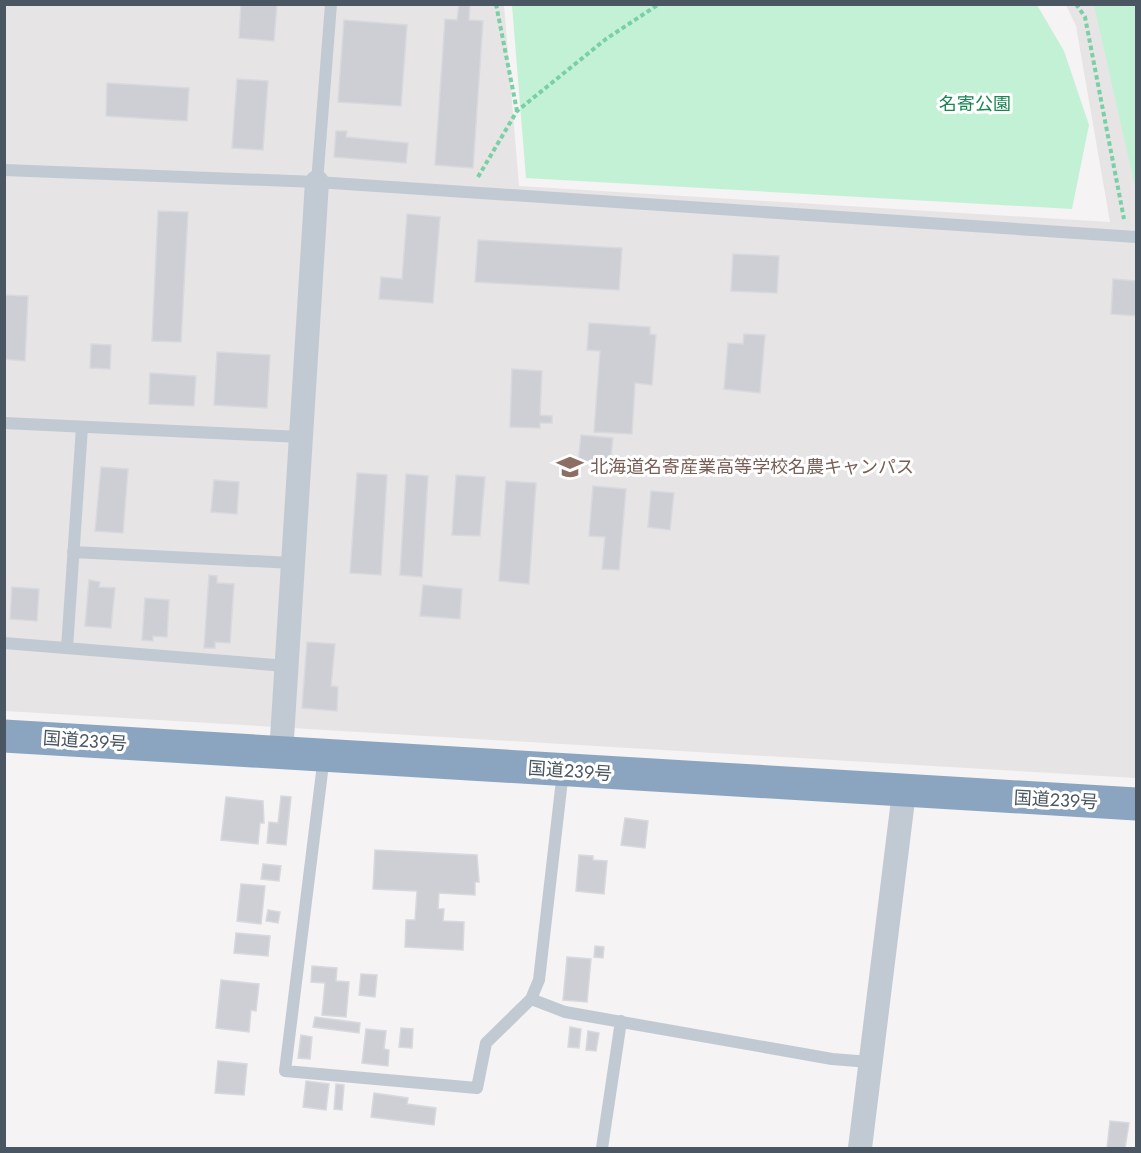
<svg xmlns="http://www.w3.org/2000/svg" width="1141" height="1153" viewBox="0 0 1141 1153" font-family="Jost,'Noto Sans JP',sans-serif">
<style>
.education{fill:#e6e4e5}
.green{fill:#c3f1d5}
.building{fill:#cdcfd5;stroke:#d7d9de;stroke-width:1.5}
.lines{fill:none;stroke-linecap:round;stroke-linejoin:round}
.path{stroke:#7ad0a6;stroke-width:4;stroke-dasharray:4.5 3;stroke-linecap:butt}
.lane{stroke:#c1cad2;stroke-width:12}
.street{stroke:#c1cad2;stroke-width:24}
.highway{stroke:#8ba5c1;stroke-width:33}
.labels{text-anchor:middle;stroke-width:6;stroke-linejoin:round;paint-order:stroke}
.park-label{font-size:18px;fill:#17864f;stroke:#fff}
.education-label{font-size:18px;fill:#785e54;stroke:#fff;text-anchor:start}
.street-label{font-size:18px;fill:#4a5661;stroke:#fff}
</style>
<rect width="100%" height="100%" fill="#f5f3f3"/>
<path class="education" d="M 4,5 L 504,5 L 519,186 L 1110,222 L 1076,26 L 1066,5 L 1136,5 L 1136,778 L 5,711 Z"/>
<path class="green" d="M 512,5 L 1037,5 L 1064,51 L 1089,125 L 1072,209 L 526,178 Z
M 1094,5 L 1136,5 L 1136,191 Z"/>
<path class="building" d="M 241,4 L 277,4 L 274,41 L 239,38 Z
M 459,4 L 470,4 L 469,20 L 483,21 L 473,168 L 435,165 L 445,19 L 457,20 Z
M 344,20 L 407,25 L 401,106 L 338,102 Z
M 237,79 L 268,81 L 263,150 L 232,148 Z
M 107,83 L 189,88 L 187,121 L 106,116 Z
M 336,131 L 347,131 L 346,137 L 408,143 L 406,163 L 334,157 Z
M 158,211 L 188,212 L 181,342 L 152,341 Z
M 407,214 L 440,217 L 433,303 L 379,299 L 381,277 L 402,279 Z
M 478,240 L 622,248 L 619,290 L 475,282 Z
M 733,254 L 779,256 L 777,293 L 731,291 Z
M 1113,279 L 1136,281 L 1136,316 L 1111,314 Z
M 4,295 L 28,296 L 25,361 L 4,359 Z
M 589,323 L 650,327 L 650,334 L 656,335 L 652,385 L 635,383 L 632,434 L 594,432 L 600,351 L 587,350 Z
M 744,334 L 765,335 L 760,393 L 724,389 L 728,343 L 743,344 Z
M 91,344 L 111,345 L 110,369 L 90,368 Z
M 217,352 L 270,355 L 267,408 L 214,405 Z
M 512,369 L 542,371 L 540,415 L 552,416 L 552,423 L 540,423 L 540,428 L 510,427 Z
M 150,373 L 196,376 L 194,406 L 149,404 Z
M 581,435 L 613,438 L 610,465 L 578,463 Z
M 101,467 L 128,469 L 123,533 L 95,531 Z
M 357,473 L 387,475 L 381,575 L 350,573 Z
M 406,474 L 428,476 L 422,577 L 400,575 Z
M 456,475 L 485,477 L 480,536 L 452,535 Z
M 214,480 L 239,482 L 237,514 L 211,512 Z
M 506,481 L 536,483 L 529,584 L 499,581 Z
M 593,486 L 626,489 L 619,570 L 602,569 L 605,537 L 589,536 Z
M 651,491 L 674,493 L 670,530 L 648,527 Z
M 209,575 L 217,576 L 217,583 L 234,584 L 230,643 L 215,642 L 215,648 L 204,648 Z
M 89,580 L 100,582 L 99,587 L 115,588 L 111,628 L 85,626 Z
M 423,585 L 462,589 L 460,619 L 420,616 Z
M 12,587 L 39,589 L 37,621 L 10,619 Z
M 145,598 L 169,600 L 167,637 L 153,636 L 153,641 L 142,640 Z
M 307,642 L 335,644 L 331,686 L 338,687 L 337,711 L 302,708 Z
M 281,796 L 291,797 L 286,845 L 267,843 L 269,822 L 278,823 Z
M 226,797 L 263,801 L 264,823 L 260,823 L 258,844 L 221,840 Z
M 625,818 L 648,821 L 645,848 L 621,845 Z
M 375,850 L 477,855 L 479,882 L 475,882 L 475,895 L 439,893 L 438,909 L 444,909 L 443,921 L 464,922 L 463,950 L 405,947 L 406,920 L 415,920 L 417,891 L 373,889 Z
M 579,855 L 593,856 L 593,860 L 607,861 L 604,894 L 576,891 Z
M 263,864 L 281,866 L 279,881 L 261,879 Z
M 241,884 L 265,886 L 261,924 L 237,921 Z
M 268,910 L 280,912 L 278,923 L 266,921 Z
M 236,933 L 270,936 L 268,956 L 234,953 Z
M 595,946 L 604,947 L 603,958 L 594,957 Z
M 567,957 L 591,959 L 587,1002 L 563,1000 Z
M 312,966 L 337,968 L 336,981 L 349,982 L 346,1017 L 322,1015 L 325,983 L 311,982 Z
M 361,974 L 377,975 L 375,997 L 359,995 Z
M 221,980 L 259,984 L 256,1011 L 251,1010 L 249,1032 L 216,1028 Z
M 315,1017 L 360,1023 L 359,1033 L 313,1027 Z
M 570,1027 L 581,1029 L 579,1048 L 568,1047 Z
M 401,1028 L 413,1029 L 412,1048 L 399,1047 Z
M 366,1029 L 386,1031 L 384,1049 L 389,1050 L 388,1066 L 362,1063 Z
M 588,1031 L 599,1033 L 596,1051 L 586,1050 Z
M 301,1035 L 312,1037 L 310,1059 L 298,1058 Z
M 218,1061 L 247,1064 L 244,1095 L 215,1093 Z
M 306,1081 L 329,1084 L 326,1110 L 303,1107 Z
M 336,1084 L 344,1085 L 342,1110 L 334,1109 Z
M 374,1093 L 408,1098 L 407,1104 L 436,1108 L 434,1125 L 371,1117 Z
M 1110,1121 L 1129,1123 L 1125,1148 L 1107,1148 Z"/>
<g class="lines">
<path class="path" d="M 496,4 L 517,111
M 1076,4 L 1085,17 L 1124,219
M 478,177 L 517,111 L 606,39 L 659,4"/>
<path class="lane" d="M 4,170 L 317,182 L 1136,237
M 317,182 L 331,4
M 4,423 L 301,437
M 73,552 L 293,563
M 4,643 L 286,666
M 67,648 L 82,427
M 324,756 L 285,1071 L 477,1088 L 486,1043 L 531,999 L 539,980 L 563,771
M 531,999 L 565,1012 L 832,1059 L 870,1062
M 602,1148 L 621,1021"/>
<path class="street" d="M 281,754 L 317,182
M 860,1148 L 904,792"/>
<path class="highway" d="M 4,736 L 1136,804"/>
</g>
<defs>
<g id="school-bare" transform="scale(2.07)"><path d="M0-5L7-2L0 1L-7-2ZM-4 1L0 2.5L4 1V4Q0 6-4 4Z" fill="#8d6e63" stroke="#fff" stroke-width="2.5" paint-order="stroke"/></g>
</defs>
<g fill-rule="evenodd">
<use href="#school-bare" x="570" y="467"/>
</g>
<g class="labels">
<g class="park-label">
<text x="975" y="110">名寄公園</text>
</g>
<g class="education-label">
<text x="590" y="473">北海道名寄産業高等学校名農キャンパス</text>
</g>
<g class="street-label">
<text transform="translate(85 741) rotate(4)" y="6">国道239号</text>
<text transform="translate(570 771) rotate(4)" y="6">国道239号</text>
<text transform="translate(1056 800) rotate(3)" y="6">国道239号</text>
</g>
</g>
<rect width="1141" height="1153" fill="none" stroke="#4a5661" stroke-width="12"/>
</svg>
